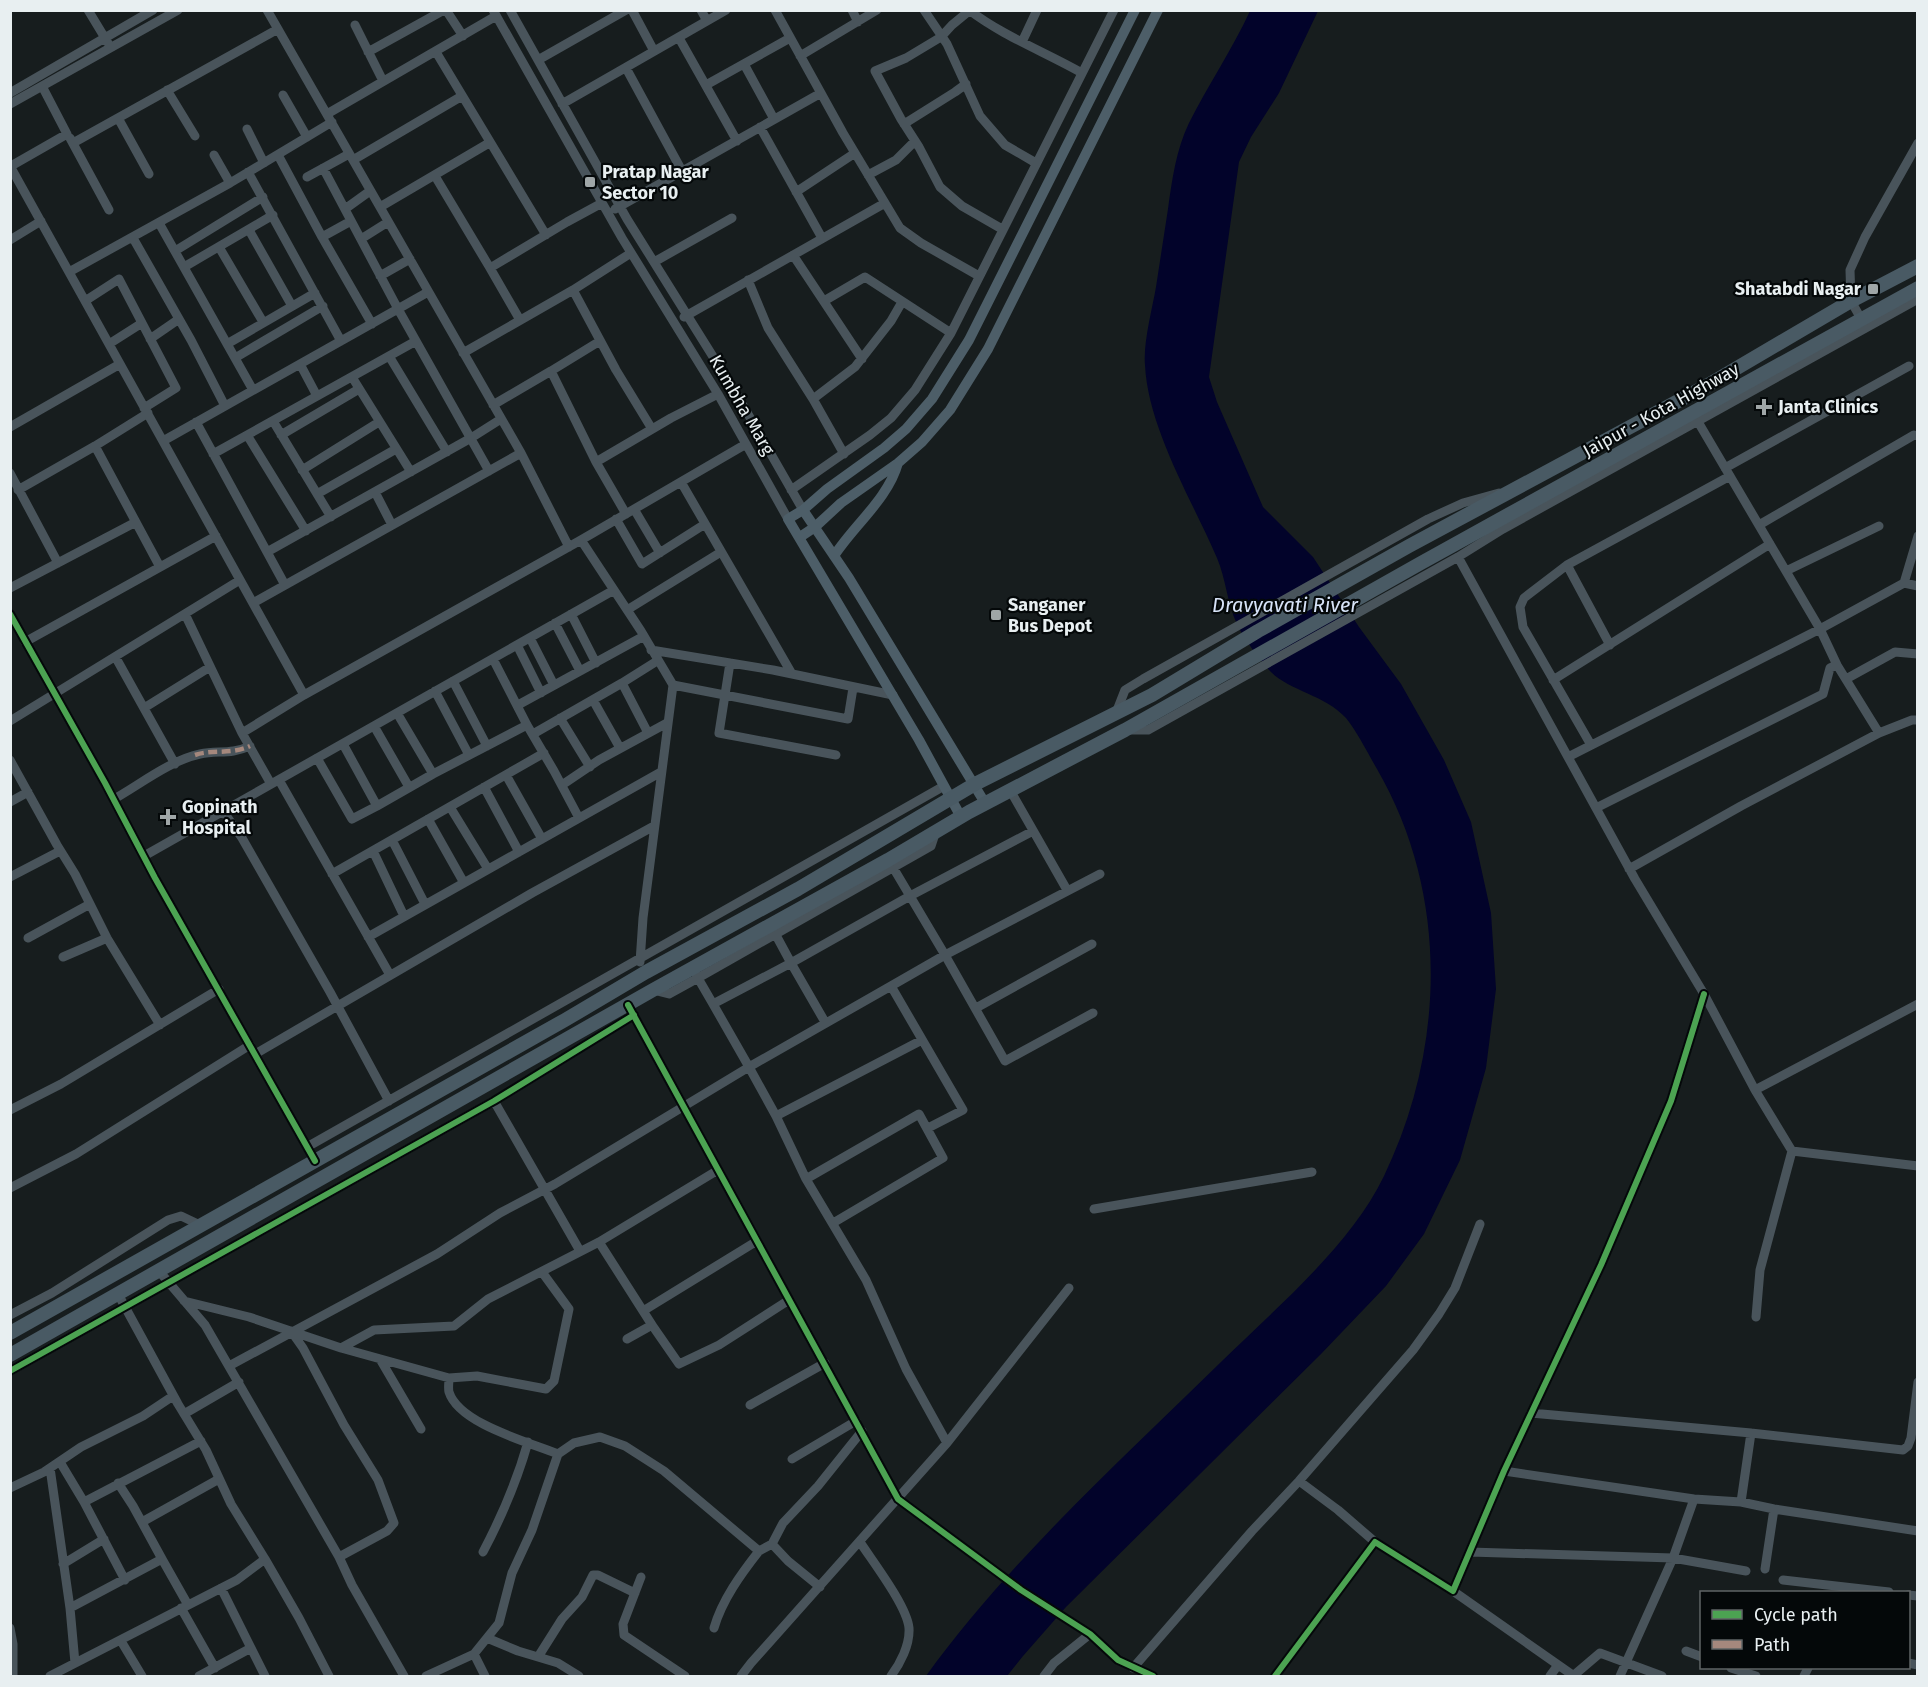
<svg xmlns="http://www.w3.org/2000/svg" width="1928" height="1687" viewBox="0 0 1928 1687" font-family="'Fira Sans',sans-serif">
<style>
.water{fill:#02032a}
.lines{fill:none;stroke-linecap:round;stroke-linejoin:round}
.minor{stroke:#49545b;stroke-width:9}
.major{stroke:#4d5e68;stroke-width:10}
.highway{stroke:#495a64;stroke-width:14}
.quiet{stroke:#a5887d;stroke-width:4.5;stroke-dasharray:9 4.5;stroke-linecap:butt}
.cycleway-casing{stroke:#040809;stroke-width:10}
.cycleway{stroke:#4ca352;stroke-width:6}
.poi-dot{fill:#9fa6a7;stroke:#040809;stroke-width:2}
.labels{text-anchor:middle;stroke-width:4.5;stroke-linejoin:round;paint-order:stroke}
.poi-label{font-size:18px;font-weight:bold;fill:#e8eff1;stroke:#040809;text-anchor:start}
.street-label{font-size:18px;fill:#e8eff1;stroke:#040809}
.water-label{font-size:20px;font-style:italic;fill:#d7e3f8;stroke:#040809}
</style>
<rect width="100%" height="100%" fill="#171d1e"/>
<path class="water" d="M 1250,11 L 1318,11 L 1279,93 L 1251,137 L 1239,162 L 1209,377 L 1217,402 L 1263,507 L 1313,557 L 1359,627 L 1401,684 L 1444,760 L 1471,822 L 1491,913 L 1496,989 L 1486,1068 L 1460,1160 L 1424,1234 L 1386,1286 L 1321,1354 L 1066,1607 L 1023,1656 L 1007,1676 L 926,1676 C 1011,1559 1119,1462 1222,1361 C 1277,1307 1351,1245 1384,1176 C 1446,1047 1449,893 1377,769 C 1367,752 1358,733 1346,718 C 1325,695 1290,691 1271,672 C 1262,663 1242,636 1237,624 C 1227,603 1226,579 1217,558 C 1192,500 1148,428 1145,365 C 1143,343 1152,310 1156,287 C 1160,261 1164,235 1168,209 C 1172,180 1176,150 1189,123 C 1208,85 1232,50 1250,11 Z"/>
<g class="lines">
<path class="minor" d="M 88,10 L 108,43
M 267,10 L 521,453 L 569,547
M 446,10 L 463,36
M 493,10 L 622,238 L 718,394 L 788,519
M 510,10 L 627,219 L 737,395 L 803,510
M 632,10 L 654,51
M 701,10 L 707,21
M 775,10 L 843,133 L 900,228 L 921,243 L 979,276
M 852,10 L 858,22
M 924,10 L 947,44 L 980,116 L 1005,145 L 1036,163
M 969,10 C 1003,36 1045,52 1082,73
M 969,11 L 952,25 L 941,37 L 906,58 L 875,71 L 901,119 L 919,147 L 940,187 L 962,206 L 1002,229
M 355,25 L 383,81
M 679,38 L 737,141
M 1022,42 L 1037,10
M 368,52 L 444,10
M 436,52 L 546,235
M 800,56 L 877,10
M 538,60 L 626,10
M 744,64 L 774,119
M 626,68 L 682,171
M 706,85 L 790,38
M 167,90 L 195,136
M 10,93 L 153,10
M 283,95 L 307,137
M 10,104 L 178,10
M 562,104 L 726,10
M 327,114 L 496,16
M 118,118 L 149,174
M 904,124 L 955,92 L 966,84
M 760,127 L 822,238
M 247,129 L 264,163
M 70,138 L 109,210
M 73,143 L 278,29
M 214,155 L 230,183
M 278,155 L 322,237 L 372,324
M 353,160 L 462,96
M 10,166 L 304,695
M 11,166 L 67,134 L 42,86
M 323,168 L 398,309 L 489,471
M 248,172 L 341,341
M 868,175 L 896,160 L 915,141
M 435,176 L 490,268
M 307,177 L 349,154
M 796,192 L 855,153
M 380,207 L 489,143
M 345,209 L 370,191
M 615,209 L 821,93
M 159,223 L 253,390
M 249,230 L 292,306
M 322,237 L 351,221
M 133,238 L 191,340 L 225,406
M 361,239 L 388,222
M 10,240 L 41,221
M 219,247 L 263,322
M 175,251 L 263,197
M 631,253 L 573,290 L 616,370 L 652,429
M 793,255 L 862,359
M 654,262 L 732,218
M 184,267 L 273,215
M 69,272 L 230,183 L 332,122
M 380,276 L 410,259
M 748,280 L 768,328 L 813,399 L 844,454
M 85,301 L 119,279 L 176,388 L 144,408
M 824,301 L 865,277 L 951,333
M 684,317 L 885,203
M 520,320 L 490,268 L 567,222 L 602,203
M 1864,324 L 1851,301 L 1850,270 L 1865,237 L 1918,143
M 150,339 L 179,319
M 109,344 L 142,323
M 227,344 L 315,293
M 463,353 L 573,290
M 389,356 L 447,452
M 235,358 L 323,306
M 300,364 L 317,396
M 551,371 L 600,341
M 352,377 L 411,472
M 813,399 L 855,367 L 891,321 L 902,302
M 493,405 L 551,371 L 596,462 L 671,418 L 718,394
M 1694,415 L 1820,629 L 1837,665
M 273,421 L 331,517
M 196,422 L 285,585
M 10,427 L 120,364
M 247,435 L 306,531
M 281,435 L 359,389
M 163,441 L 428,292
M 95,446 L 160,567
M 213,454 L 416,341
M 596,462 L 626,514
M 1725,468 L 1909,366
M 302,470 L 379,422
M 10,473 L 58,563
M 681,482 L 792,674
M 18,490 L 95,446 L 148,413
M 791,490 L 870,435 L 891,418 L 915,390 L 951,333 L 1114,10
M 375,492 L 392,525
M 317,494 L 396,449
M 634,509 L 660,553
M 616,519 L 642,564 L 705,524
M 1759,525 L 1914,435 L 1918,436
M 1503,529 L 1918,299
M 581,540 L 641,631 L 673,685 L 643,918 L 640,962
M 267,552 L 471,438 L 501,419
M 1458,557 L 1635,879 L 1704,994 L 1755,1090 L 1792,1151 L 1760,1270 L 1756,1317
M 1567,565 L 1730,476
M 1786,571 L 1879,526
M 1904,583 L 1918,536
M 10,588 L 136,522
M 253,603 L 521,453
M 627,610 L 721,552
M 10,614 L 105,783 L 155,878 L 315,1161
M 185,614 L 242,733 L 271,784
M 571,614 L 596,663
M 555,623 L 580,671
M 530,638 L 554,685
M 25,642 L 216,536
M 517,645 L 541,693
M 651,650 L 773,670 L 893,695
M 116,658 L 175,764
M 493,659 L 527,725 L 554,771 L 579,818
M 730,663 L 719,733 L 836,755
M 1846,679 L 1895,652 L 1918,654
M 1553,680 L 1770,544
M 453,681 L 487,746
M 622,683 L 657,661
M 673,685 L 848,719 L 853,688
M 435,691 L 469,755
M 593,700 L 620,748
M 518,705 L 644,636
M 144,708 L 210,667
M 397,713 L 433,774
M 1116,713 L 1125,690 L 1143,679 L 1428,519 L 1463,503 L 1499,493
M 560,718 L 590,767
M 10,721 L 240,580
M 374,726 L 409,787
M 1128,730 L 1148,730 L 1458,557 L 1503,529 L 1502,525
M 242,733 L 304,695 L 581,540 L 746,444
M 533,734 L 622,683 L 648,733
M 343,744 L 377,806 L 433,774 L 527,725
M 1591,745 L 1523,627 L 1520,607 L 1524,598 L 1567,565 L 1610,645
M 1568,757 L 1820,629 L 1904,583 L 1918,586
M 317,758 L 352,819 L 377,806
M 10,760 L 57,845 L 75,874 L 107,938 L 160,1025
M 506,775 L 542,839
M 279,780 L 390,975
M 562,785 L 599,760 L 667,723
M 484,787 L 519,852
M 1010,790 L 1067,890
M 114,799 C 139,785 171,760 200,754 C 218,750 230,755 250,746
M 10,802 L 28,792
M 450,807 L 488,869
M 1596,808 L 1823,694 L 1830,668 L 1837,665 L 1879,733
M 223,811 L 242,838 L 330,992 L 389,1101
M 428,819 L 464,883
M 392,840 L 425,904
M 373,851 L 404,916
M 144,856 L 614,590
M 891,864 L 945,955 L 1005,1061 L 1093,1013
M 1629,869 L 1741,806 L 1879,733 L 1912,720 L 1918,720
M 332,874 L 544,753
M 10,877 L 60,851
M 368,937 L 661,772
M 28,938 L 90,904
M 63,957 L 107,938
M 695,973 L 713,1004
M 891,986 L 749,1067 L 776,1116 L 806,1179 L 866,1280 L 906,1369 L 947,1443
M 653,990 L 669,994 L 698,978 L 931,846 L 936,831
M 628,1005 L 898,1499 L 1021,1590 L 1090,1634 L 1118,1660 L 1153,1676
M 976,1008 L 1092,944
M 825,1022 L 791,963 L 910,896 L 1033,831
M 255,1054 L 532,893 L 654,826
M 1755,1090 L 1918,1004
M 494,1101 L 580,1251
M 10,1110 L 61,1084 L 219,989
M 776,1116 L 922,1040
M 928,1128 L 963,1110 L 891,986 L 945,955 L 1100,874
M 307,1147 L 944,786
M 1792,1151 L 1918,1166
M 806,1179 L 919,1114 L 943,1158 L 833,1223
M 10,1188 L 76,1154 L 250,1045
M 1094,1209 L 1312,1172
M 599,1242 L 652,1325
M 159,1271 L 205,1325 L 339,1557 L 352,1585 L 404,1676
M 184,1301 L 249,1317 L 341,1348 L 449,1378 L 477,1376 L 546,1389 L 554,1381 L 569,1309 L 542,1272
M 643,1311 L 757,1241
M 10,1315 L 52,1293 L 168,1220 L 181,1216 L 200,1225
M 291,1331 L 303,1348 L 344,1425 L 378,1480 L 394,1523 L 387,1531 L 339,1557
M 627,1339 L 652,1325 L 679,1364 L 719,1345 L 789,1300
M 341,1348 L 374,1330 L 454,1326 L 488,1299 L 599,1242 L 718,1170
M 380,1359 L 421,1429
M 229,1366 L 437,1254 L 500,1213 L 555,1184 L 749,1067 L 713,1004 L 791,963 L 771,926
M 10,1371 L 494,1101 L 634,1015
M 449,1378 C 449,1382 448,1388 449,1392 C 459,1424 529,1442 558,1454
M 750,1405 L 825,1363
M 1531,1413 L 1751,1433 L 1903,1450 L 1908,1446 L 1911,1438 L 1918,1382
M 184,1414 L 239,1382
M 792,1459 L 856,1421
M 60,1462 L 84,1502 L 125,1580
M 50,1468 L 70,1608 L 75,1663
M 1504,1471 L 1694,1499 L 1741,1502 L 1774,1509 L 1918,1531
M 1299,1481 L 1338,1510 L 1375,1542
M 10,1488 L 44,1472 L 81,1447 L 143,1416 L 173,1396
M 84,1502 L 201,1441
M 1741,1502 L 1751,1433
M 142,1522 L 219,1479
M 860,1542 C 873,1562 907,1606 909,1628 C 910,1645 900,1664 891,1676
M 772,1544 L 783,1523 L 818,1486 L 862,1431
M 483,1552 C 502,1516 517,1481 528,1442
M 1470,1552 L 1673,1558 L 1746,1571
M 162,1559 L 188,1605
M 265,1559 L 299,1618 L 329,1676
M 63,1564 L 104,1539
M 1765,1569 L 1774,1509
M 641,1577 L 623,1624 L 624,1635 L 685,1676
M 1783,1580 L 1889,1592
M 221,1588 L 265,1676
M 1453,1591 L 1574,1676
M 1908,1595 L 1918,1596
M 70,1608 L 162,1559 L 133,1506 L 118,1483
M 181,1608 L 215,1668
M 10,1628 L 13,1644 L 13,1676
M 714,1628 C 722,1600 741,1574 759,1551
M 487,1638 L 518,1651 L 558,1663 L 579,1676
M 121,1641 L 142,1676
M 1686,1651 L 1702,1657
M 474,1654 L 499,1623 L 512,1573 L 532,1530 L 558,1454 L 574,1443 L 600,1437 L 625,1446 L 664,1471 L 759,1551 L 772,1544 L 788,1561 L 820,1587
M 538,1657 L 562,1619 L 582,1597 L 593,1575 L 598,1575 L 635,1593
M 1908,1663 L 1918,1665
M 1133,1668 L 1252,1531 L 1299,1481 L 1413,1350 L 1439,1314 L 1455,1288 L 1480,1224
M 1731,1668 L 1756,1676
M 50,1676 L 237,1580 L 265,1559 L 231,1504 L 206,1450 L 178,1404 L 118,1294
M 199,1676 L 251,1648
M 426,1676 L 474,1654 L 485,1676
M 741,1676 L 751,1663 L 947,1443 L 1069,1288
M 1044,1676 L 1054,1663 L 1090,1634
M 1275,1676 L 1375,1542 L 1453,1591 L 1504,1471 L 1601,1265 L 1671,1101 L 1704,994
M 1550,1676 L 1558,1665
M 1573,1676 L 1600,1653 L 1662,1676
M 1620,1676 L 1673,1558 L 1694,1499
M 1804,1676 L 1808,1668"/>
<path class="major" d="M 803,510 L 849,578 L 985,803
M 800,537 L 815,527 L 841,503 L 898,463 L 922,442 L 950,410 L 988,349 L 1158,10
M 834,556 C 854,525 888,499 898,463
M 961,817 L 919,740 L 788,519 L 803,510 L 827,489 L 884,448 L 906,429 L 932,399 L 969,340 L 1135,10"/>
<path class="highway" d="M 10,1333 L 565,1020 L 646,972 L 798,889 L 975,784 L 1152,695 L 1258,631 L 1409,546 L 1708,385 L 1851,301 L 1918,266
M 10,1355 L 653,990 L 888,860 L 969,812 L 1125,730 L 1421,563 L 1918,288"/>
<path class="quiet" d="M 195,755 C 213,749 230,755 250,746"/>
<g class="cycleway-casing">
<path id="cycleway" d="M 10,614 L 105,783 L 155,878 L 315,1161
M 628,1005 L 898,1499 L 1021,1590 L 1090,1634 L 1118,1660 L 1153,1676
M 10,1371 L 494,1101 L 634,1015
M 1275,1676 L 1375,1542 L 1453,1591 L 1504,1471 L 1601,1265 L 1671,1101 L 1704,994"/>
</g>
<use href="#cycleway" class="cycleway"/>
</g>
<g class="poi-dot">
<rect x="584" y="176" width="12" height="12" rx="3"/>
<rect x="1867" y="283" width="12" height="12" rx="3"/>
<path d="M1761 398h6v6h6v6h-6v6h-6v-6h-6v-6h6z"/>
<rect x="990" y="609" width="12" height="12" rx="3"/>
<path d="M165 808h6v6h6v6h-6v6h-6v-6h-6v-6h6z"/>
</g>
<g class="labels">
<g class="poi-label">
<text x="602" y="178">Pratap Nagar<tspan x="602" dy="21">Sector 10</tspan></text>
<text x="1861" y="295" text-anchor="end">Shatabdi Nagar</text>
<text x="1778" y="413">Janta Clinics</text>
<text x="1008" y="611">Sanganer<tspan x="1008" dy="21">Bus Depot</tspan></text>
<text x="182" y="813">Gopinath<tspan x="182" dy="21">Hospital</tspan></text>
</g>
<g class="street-label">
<text transform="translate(742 405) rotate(60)" y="6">Kumbha Marg</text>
<text transform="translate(1661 410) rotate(-29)" y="6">Jaipur - Kota Highway</text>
</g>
<g class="water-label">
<text x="1285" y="612">Dravyavati River</text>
</g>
</g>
<rect width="1928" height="1687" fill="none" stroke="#e8eff1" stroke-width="24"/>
<rect x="1700" y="1591" width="210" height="78" fill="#040809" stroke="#5f6466" stroke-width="1.5"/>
<rect x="1712" y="1610" width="30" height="9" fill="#4ca352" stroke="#5f6466" stroke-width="1.5"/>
<text x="1754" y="1621" font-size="18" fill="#e8eff1">Cycle path</text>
<rect x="1712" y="1640" width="30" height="9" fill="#a5887d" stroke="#5f6466" stroke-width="1.5"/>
<text x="1754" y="1651" font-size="18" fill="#e8eff1">Path</text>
</svg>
